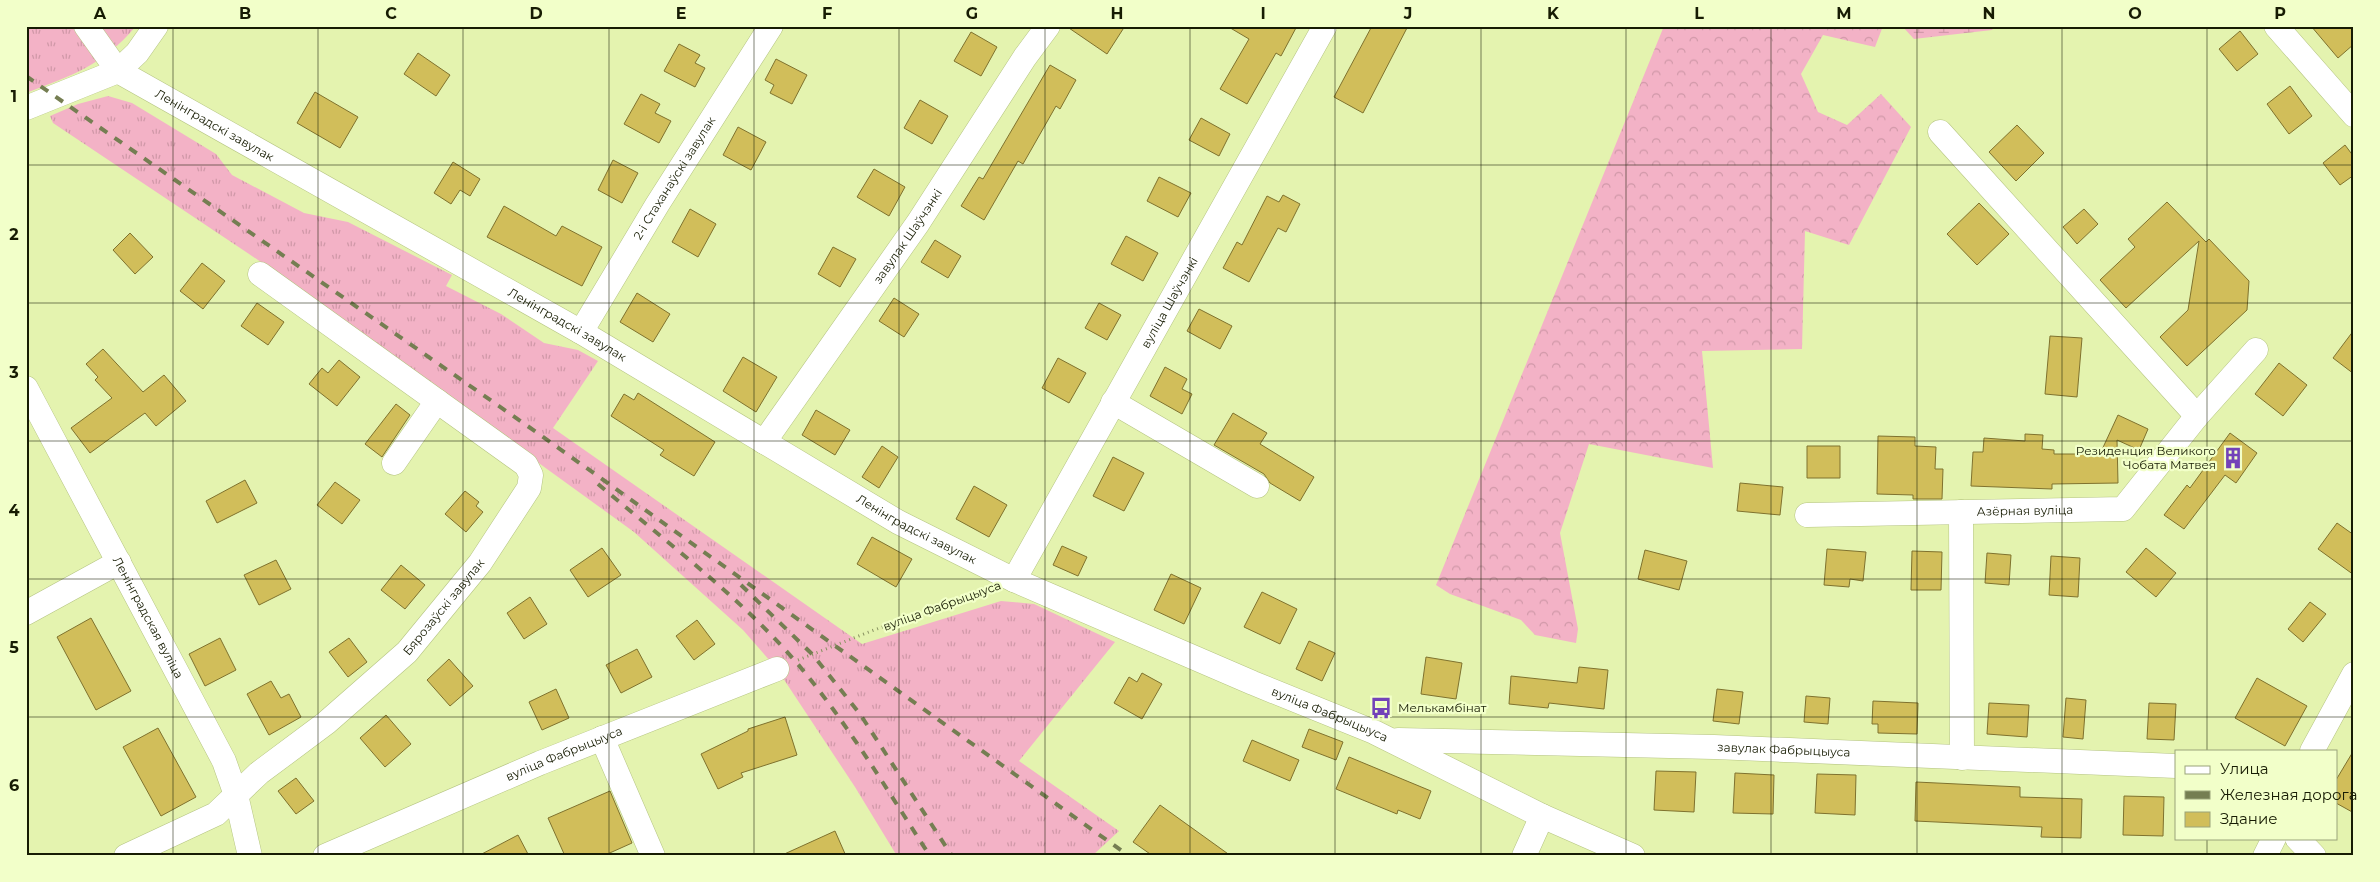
<svg xmlns="http://www.w3.org/2000/svg" width="2380" height="882" viewBox="0 0 2380 882" font-family="Montserrat,sans-serif">
<style>
.grass{fill:url(#grass-tufts)}
.forest{fill:url(#forest-crowns)}
.wetland{fill:url(#wetland-marsh)}
.building{fill:#d1be5a;stroke:#7f722e}
.lines{fill:none;stroke-linecap:round;stroke-linejoin:round}
.minor-casing{stroke:#b5c482;stroke-width:25}
.path{stroke:#889261;stroke-width:3;stroke-dasharray:1 4;stroke-linecap:butt}
.minor{stroke:#fff;stroke-width:24}
.rail{stroke:#757e52;stroke-width:4;stroke-dasharray:9 9;stroke-linecap:butt}
.grid{fill:none;stroke:#171c03;stroke-width:1;stroke-opacity:0.55}
.labels{text-anchor:middle;stroke-width:4.5;stroke-linejoin:round;paint-order:stroke}
.street-label{font-size:12px;fill:#171c03;stroke:#f2ffc9}
.poi-label{font-size:12px;fill:#171c03;stroke:#f2ffc9;text-anchor:end}
.neatline{fill:none;stroke:#171c03;stroke-width:2}
.grid-label{font-size:16px;text-anchor:middle;font-weight:bold;fill:#171c03}
</style>
<defs>
<pattern id="grass-tufts" width="24" height="20" patternUnits="userSpaceOnUse" patternTransform="scale(1.25)"><rect width="24" height="20" fill="#f3b2c6"/><path d="M3 7l-1-3M5 7V3M7 7l1-3M15 17l-1-3M17 17v-4M19 17l1-3" fill="none" stroke="#d098a8"/></pattern>
<pattern id="forest-crowns" width="20" height="18" patternUnits="userSpaceOnUse" patternTransform="scale(1.25)"><rect width="20" height="18" fill="#f3b2c6"/><path d="M2 6a3 3 0 1 1 6 0M12 15a3 3 0 1 1 6 0" fill="none" stroke="#d098a8"/></pattern>
<pattern id="wetland-marsh" width="20" height="14" patternUnits="userSpaceOnUse" patternTransform="scale(1.25)"><rect width="20" height="14" fill="#f3b2c6"/><path d="M1 5h8M5 5V1M11 12h8M15 12V8" fill="none" stroke="#d098a8"/></pattern>
</defs>
<rect width="100%" height="100%" fill="#e4f3af"/>
<path class="grass" d="M 26,26 L 136,26 C 102,66 73,75 26,93 Z
M 108,96 L 132,103 L 216,154 L 232,175 L 304,213 L 348,222 L 452,275 L 446,286 L 501,314 L 544,343 L 578,350 L 598,361 L 553,428 L 862,644 L 1001,601 L 1034,604 L 1115,642 L 1019,761 L 1119,831 L 1092,856 L 897,856 L 855,787 L 777,669 L 743,630 L 634,532 L 261,262 L 53,123 L 50,116 L 78,104 Z"/>
<path class="forest" d="M 1664,26 L 1883,26 L 1875,47 L 1823,35 L 1801,74 L 1818,112 L 1847,125 L 1881,94 L 1911,127 L 1849,245 L 1805,231 L 1802,349 L 1702,351 L 1713,468 L 1589,444 L 1560,533 L 1578,629 L 1576,643 L 1535,635 L 1521,620 L 1450,594 L 1436,585 Z"/>
<path class="wetland" d="M 1902,26 L 1995,26 L 1992,30 L 1914,39 Z"/>
<path class="building" d="M 1066,26 L 1125,26 L 1107,54 Z
M 1227,26 L 1297,26 L 1281,56 L 1276,53 L 1247,104 L 1220,89 L 1249,39 Z
M 1372,26 L 1408,26 L 1363,113 L 1334,97 Z
M 2311,26 L 2354,26 L 2354,44 L 2338,58 Z
M 2240,31 L 2258,54 L 2237,71 L 2219,49 Z
M 971,32 L 997,47 L 981,76 L 954,61 Z
M 679,44 L 700,55 L 695,63 L 705,68 L 695,87 L 664,71 Z
M 418,53 L 450,75 L 436,96 L 404,74 Z
M 776,59 L 807,75 L 792,104 L 770,93 L 774,85 L 765,80 Z
M 1050,65 L 1076,80 L 1060,109 L 1056,106 L 1023,164 L 1018,161 L 984,220 L 961,206 L 979,177 L 983,179 Z
M 2290,86 L 2312,116 L 2289,134 L 2267,104 Z
M 315,92 L 358,117 L 340,148 L 297,123 Z
M 641,94 L 660,104 L 655,113 L 671,121 L 659,143 L 624,124 Z
M 920,100 L 948,116 L 932,144 L 904,128 Z
M 1201,118 L 1230,134 L 1219,156 L 1189,140 Z
M 2017,125 L 2044,153 L 2016,181 L 1989,152 Z
M 738,127 L 766,142 L 751,170 L 723,155 Z
M 2345,145 L 2354,157 L 2354,175 L 2340,185 L 2323,163 Z
M 613,160 L 638,173 L 622,203 L 598,190 Z
M 453,162 L 480,179 L 470,196 L 460,190 L 451,204 L 434,193 Z
M 874,169 L 905,187 L 889,216 L 857,197 Z
M 1159,177 L 1191,193 L 1178,217 L 1147,201 Z
M 1283,195 L 1300,204 L 1286,232 L 1278,228 L 1249,282 L 1223,268 L 1237,242 L 1242,245 L 1267,196 L 1279,202 Z
M 2167,202 L 2206,242 L 2209,239 L 2249,281 L 2247,310 L 2187,366 L 2160,337 L 2188,310 L 2199,241 L 2126,308 L 2100,280 L 2135,247 L 2128,239 Z
M 1979,203 L 2009,234 L 1977,265 L 1947,234 Z
M 504,206 L 556,236 L 562,226 L 602,247 L 582,286 L 487,237 Z
M 690,209 L 716,224 L 698,257 L 672,242 Z
M 2084,209 L 2098,224 L 2077,244 L 2063,227 Z
M 130,233 L 153,257 L 135,274 L 113,250 Z
M 1126,236 L 1158,253 L 1143,281 L 1111,264 Z
M 935,240 L 961,256 L 948,278 L 921,262 Z
M 833,247 L 856,259 L 840,287 L 818,274 Z
M 202,263 L 225,281 L 203,309 L 180,291 Z
M 637,293 L 670,314 L 653,342 L 620,322 Z
M 894,298 L 919,314 L 904,337 L 879,321 Z
M 257,303 L 284,322 L 268,345 L 241,326 Z
M 1099,303 L 1121,315 L 1107,340 L 1085,328 Z
M 1199,309 L 1232,326 L 1220,349 L 1187,331 Z
M 2354,330 L 2354,374 L 2333,358 Z
M 2050,336 L 2082,338 L 2077,397 L 2045,394 Z
M 103,349 L 143,392 L 164,375 L 186,401 L 156,426 L 145,413 L 90,453 L 71,428 L 112,398 L 95,380 L 98,377 L 86,364 Z
M 743,357 L 777,377 L 756,412 L 723,391 Z
M 1058,358 L 1086,373 L 1069,403 L 1042,388 Z
M 339,360 L 360,377 L 337,406 L 309,384 L 322,368 L 328,373 Z
M 2279,363 L 2307,385 L 2283,416 L 2255,394 Z
M 1165,367 L 1187,379 L 1182,389 L 1192,394 L 1182,414 L 1150,396 Z
M 638,393 L 715,442 L 694,476 L 660,455 L 664,450 L 611,416 L 624,394 L 634,400 Z
M 396,404 L 410,415 L 382,457 L 365,444 Z
M 816,410 L 850,430 L 835,455 L 802,435 Z
M 1233,413 L 1267,433 L 1260,444 L 1314,477 L 1300,501 L 1270,483 L 1264,474 L 1214,445 Z
M 2118,415 L 2148,429 L 2139,450 L 2117,440 L 2118,483 L 2052,484 L 2052,489 L 1971,486 L 1973,452 L 1983,452 L 1984,438 L 2025,441 L 2025,434 L 2043,435 L 2042,449 L 2054,450 L 2054,454 L 2100,454 Z
M 2230,433 L 2257,453 L 2236,483 L 2225,475 L 2184,529 L 2164,515 L 2187,485 L 2190,488 Z
M 1878,436 L 1915,437 L 1915,446 L 1936,447 L 1935,469 L 1943,469 L 1942,499 L 1913,499 L 1913,495 L 1877,494 Z
M 882,446 L 898,457 L 879,488 L 862,477 Z
M 1807,446 L 1840,446 L 1840,478 L 1807,478 Z
M 1113,457 L 1144,473 L 1124,511 L 1093,496 Z
M 245,480 L 257,503 L 217,523 L 206,501 Z
M 335,482 L 360,500 L 342,524 L 317,505 Z
M 1740,483 L 1783,487 L 1780,515 L 1737,511 Z
M 974,486 L 1007,505 L 989,537 L 956,519 Z
M 465,491 L 479,502 L 476,506 L 483,512 L 466,532 L 445,514 Z
M 2337,523 L 2354,535 L 2354,575 L 2318,549 Z
M 872,537 L 912,559 L 896,587 L 857,564 Z
M 1062,546 L 1087,557 L 1078,576 L 1053,565 Z
M 602,548 L 621,575 L 588,597 L 570,570 Z
M 2146,548 L 2176,573 L 2156,597 L 2126,572 Z
M 1827,549 L 1866,552 L 1863,581 L 1850,579 L 1849,587 L 1824,585 Z
M 1645,550 L 1687,561 L 1679,590 L 1638,579 Z
M 1912,551 L 1942,552 L 1941,590 L 1911,590 Z
M 1987,553 L 2011,555 L 2009,585 L 1985,583 Z
M 2051,556 L 2080,558 L 2078,597 L 2049,595 Z
M 276,560 L 291,589 L 259,605 L 244,575 Z
M 401,565 L 425,585 L 405,609 L 381,590 Z
M 1171,574 L 1201,588 L 1184,624 L 1154,610 Z
M 1262,592 L 1297,609 L 1280,644 L 1244,627 Z
M 530,597 L 547,624 L 524,639 L 507,613 Z
M 2310,602 L 2326,614 L 2303,642 L 2288,629 Z
M 91,618 L 131,691 L 96,710 L 57,637 Z
M 697,620 L 715,644 L 694,660 L 676,636 Z
M 220,638 L 236,670 L 205,686 L 189,654 Z
M 349,638 L 367,662 L 348,677 L 329,652 Z
M 1309,641 L 1335,653 L 1322,681 L 1296,669 Z
M 637,649 L 652,677 L 621,693 L 606,665 Z
M 1426,657 L 1462,663 L 1456,699 L 1421,694 Z
M 449,659 L 473,686 L 450,706 L 427,680 Z
M 1579,667 L 1608,670 L 1604,709 L 1549,703 L 1548,708 L 1509,704 L 1511,676 L 1577,683 Z
M 1142,673 L 1162,684 L 1142,719 L 1114,703 L 1129,677 L 1137,682 Z
M 2257,678 L 2307,706 L 2285,746 L 2235,718 Z
M 271,681 L 281,698 L 289,694 L 301,717 L 269,735 L 247,694 Z
M 556,689 L 569,718 L 542,730 L 529,702 Z
M 1717,689 L 1743,692 L 1739,724 L 1713,721 Z
M 1806,696 L 1830,698 L 1828,724 L 1804,722 Z
M 2066,698 L 2086,700 L 2083,739 L 2063,737 Z
M 1873,701 L 1918,703 L 1917,734 L 1878,733 L 1878,724 L 1872,724 Z
M 1989,703 L 2029,705 L 2027,737 L 1987,734 Z
M 2149,703 L 2176,704 L 2174,740 L 2147,739 Z
M 386,715 L 411,744 L 385,767 L 360,738 Z
M 785,717 L 797,755 L 741,773 L 743,777 L 718,789 L 701,754 L 748,731 L 748,729 Z
M 158,728 L 196,797 L 161,816 L 123,747 Z
M 1309,729 L 1343,742 L 1336,760 L 1302,747 Z
M 1252,740 L 1299,760 L 1290,781 L 1243,761 Z
M 2354,750 L 2354,813 L 2336,803 L 2336,780 Z
M 1349,757 L 1431,791 L 1420,819 L 1398,810 L 1397,814 L 1336,789 Z
M 1656,771 L 1696,772 L 1694,812 L 1654,810 Z
M 1735,773 L 1774,775 L 1773,814 L 1733,813 Z
M 1817,774 L 1856,775 L 1855,815 L 1815,813 Z
M 296,778 L 314,801 L 296,814 L 278,791 Z
M 1916,782 L 2020,787 L 2020,797 L 2082,799 L 2081,838 L 2041,837 L 2042,827 L 1915,821 Z
M 610,791 L 632,843 L 603,856 L 565,856 L 548,818 Z
M 2124,796 L 2164,797 L 2163,836 L 2123,835 Z
M 1160,805 L 1231,856 L 1153,856 L 1133,842 Z
M 835,831 L 846,856 L 780,856 Z
M 518,835 L 529,856 L 478,856 Z"/>
<g class="lines">
<g class="minor-casing">
<g id="minor">
<path id="s1" d="M 86,26 L 118,71 L 581,332 L 898,522 L 1014,580 L 1253,683 L 1374,732 L 1542,816 L 1633,856"/>
<path d="M 2276,26 L 2354,115"/>
<path d="M 26,108 L 118,71 L 137,53 L 156,26"/>
<path d="M 1940,132 L 2197,416"/>
<path id="s2" d="M 581,332 L 657,205 L 771,26"/>
<path id="s3" d="M 26,388 L 224,761 L 236,795 L 250,856"/>
<path d="M 1113,402 L 1257,486"/>
<path id="s4" d="M 764,442 L 918,223 L 1025,57 L 1048,26"/>
<path d="M 394,463 L 437,401"/>
<path d="M 1961,512 L 1962,758"/>
<path id="s5" d="M 1807,515 L 2123,509 L 2197,416 L 2256,350"/>
<path id="s6" d="M 1014,580 L 1325,26"/>
<path d="M 26,613 L 119,562"/>
<path d="M 602,738 L 653,856"/>
<path id="s7" d="M 1398,740 L 1714,747 L 2176,766"/>
<path d="M 2312,751 L 2354,674"/>
<path d="M 2297,838 L 2314,856"/>
<path id="s8" d="M 126,856 L 216,814 L 259,773 L 326,723 L 407,652 L 480,563 L 529,488 L 531,475 L 526,465 L 260,274"/>
<path id="s9" d="M 325,856 L 540,763 L 777,669"/>
<path d="M 1524,856 L 1542,816"/>
<path d="M 2265,856 L 2274,838"/>
</g>
</g>
<path class="path" d="M 798,660 L 874,630 L 984,591"/>
<use href="#minor" class="minor"/>
<path class="rail" d="M 26,76 L 539,434 L 1129,856
M 598,484 C 665,541 738,595 796,662 C 847,722 887,790 930,856
M 741,585 L 813,655 L 860,714 L 952,856"/>
</g>
<path class="grid" d="M 173,26 L 173,856M 318,26 L 318,856M 463,26 L 463,856M 609,26 L 609,856M 754,26 L 754,856M 899,26 L 899,856M 1045,26 L 1045,856M 1190,26 L 1190,856M 1335,26 L 1335,856M 1481,26 L 1481,856M 1626,26 L 1626,856M 1771,26 L 1771,856M 1917,26 L 1917,856M 2062,26 L 2062,856M 2207,26 L 2207,751M 26,165 L 2354,165M 26,303 L 2354,303M 26,441 L 2354,441M 26,579 L 2354,579M 26,717 L 2354,717M 2207,838 L 2207,856"/>
<defs>
<g id="building-bare" transform="scale(1.725)"><path d="M-4-6H4V6H1V3H-1V6H-4ZM-2.5-4.3h1.7v1.8h-1.7ZM.8-4.3h1.7v1.8H.8ZM-2.5-1h1.7V.8h-1.7ZM.8-1h1.7V.8H.8Z" fill="#7342b9" stroke="#f2ffc9" stroke-width="2.5" paint-order="stroke"/></g>
<g id="bus-bare" transform="scale(1.725)"><path d="M-5-6H5V4H4V6H2V4H-2V6H-4V4H-5ZM-3.5-4V0h7V-4ZM-3.5 1.2v1.5H-2V1.2ZM2 1.2v1.5H3.5V1.2Z" fill="#7342b9" stroke="#f2ffc9" stroke-width="2.5" paint-order="stroke"/></g>
</defs>
<g fill-rule="evenodd">
<use href="#building-bare" x="2233" y="458"/>
<use href="#bus-bare" x="1381" y="708"/>
</g>
<g class="labels">
<g class="street-label">
<text dy="4" stroke="none"><textPath href="#s1" startOffset="166">Ленінградскі завулак</textPath></text>
<text dy="4" stroke="none"><textPath href="#s2" startOffset="180">2-і Стаханаўскі завулак</textPath></text>
<text dy="4" stroke="none"><textPath href="#s4" startOffset="251">завулак Шаўчэнкі</textPath></text>
<text dy="4" stroke="none"><textPath href="#s6" startOffset="318">вуліца Шаўчэнкі</textPath></text>
<text dy="4" stroke="none"><textPath href="#s1" startOffset="571">Ленінградскі завулак</textPath></text>
<text dy="4" stroke="none"><textPath href="#s5" startOffset="218">Азёрная вуліца</textPath></text>
<text dy="4" stroke="none"><textPath href="#s1" startOffset="976">Ленінградскі завулак</textPath></text>
<text transform="translate(942 606) rotate(-20)" y="4">вуліца Фабрыцыуса</text>
<text dy="4" stroke="none"><textPath href="#s8" startOffset="408">Бярозаўскі завулак</textPath></text>
<text dy="4" stroke="none"><textPath href="#s3" startOffset="260">Ленінградская вуліца</textPath></text>
<text dy="4" stroke="none"><textPath href="#s1" startOffset="1429">вуліца Фабрыцыуса</textPath></text>
<text dy="4" stroke="none"><textPath href="#s7" startOffset="386">завулак Фабрыцыуса</textPath></text>
<text dy="4" stroke="none"><textPath href="#s9" startOffset="260">вуліца Фабрыцыуса</textPath></text>
</g>
<g class="poi-label">
<text x="2216" y="455">Резиденция Великого<tspan x="2216" dy="14">Чобата Матвея</tspan></text>
<text x="1398" y="712" text-anchor="start">Мелькамбінат</text>
</g>
</g>
<rect width="2380" height="882" fill="none" stroke="#f2ffc9" stroke-width="55"/>
<rect x="2175" y="750" width="162" height="90" fill="#f2ffc9" stroke="#9aa47a"/>
<rect x="2185" y="766" width="25" height="8" fill="#ffffff" stroke="#9aa47a"/>
<text x="2220" y="774" font-size="15" fill="#171c03">Улица</text>
<rect x="2185" y="791" width="25" height="8" fill="#757e52" stroke="#9aa47a"/>
<text x="2220" y="800" font-size="15" fill="#171c03">Железная дорога</text>
<rect x="2185" y="812" width="25" height="15" fill="#d1be5a" stroke="#9aa47a"/>
<text x="2220" y="824" font-size="15" fill="#171c03">Здание</text>
<rect x="28" y="28" width="2324" height="826" class="neatline"/>
<g class="grid-label">
<text x="100" y="19">A</text>
<text x="245" y="19">B</text>
<text x="391" y="19">C</text>
<text x="536" y="19">D</text>
<text x="681" y="19">E</text>
<text x="827" y="19">F</text>
<text x="972" y="19">G</text>
<text x="1117" y="19">H</text>
<text x="1263" y="19">I</text>
<text x="1408" y="19">J</text>
<text x="1553" y="19">K</text>
<text x="1699" y="19">L</text>
<text x="1844" y="19">M</text>
<text x="1989" y="19">N</text>
<text x="2135" y="19">O</text>
<text x="2280" y="19">P</text>
<text x="14" y="102">1</text>
<text x="14" y="240">2</text>
<text x="14" y="378">3</text>
<text x="14" y="516">4</text>
<text x="14" y="653">5</text>
<text x="14" y="791">6</text>
</g>
</svg>
